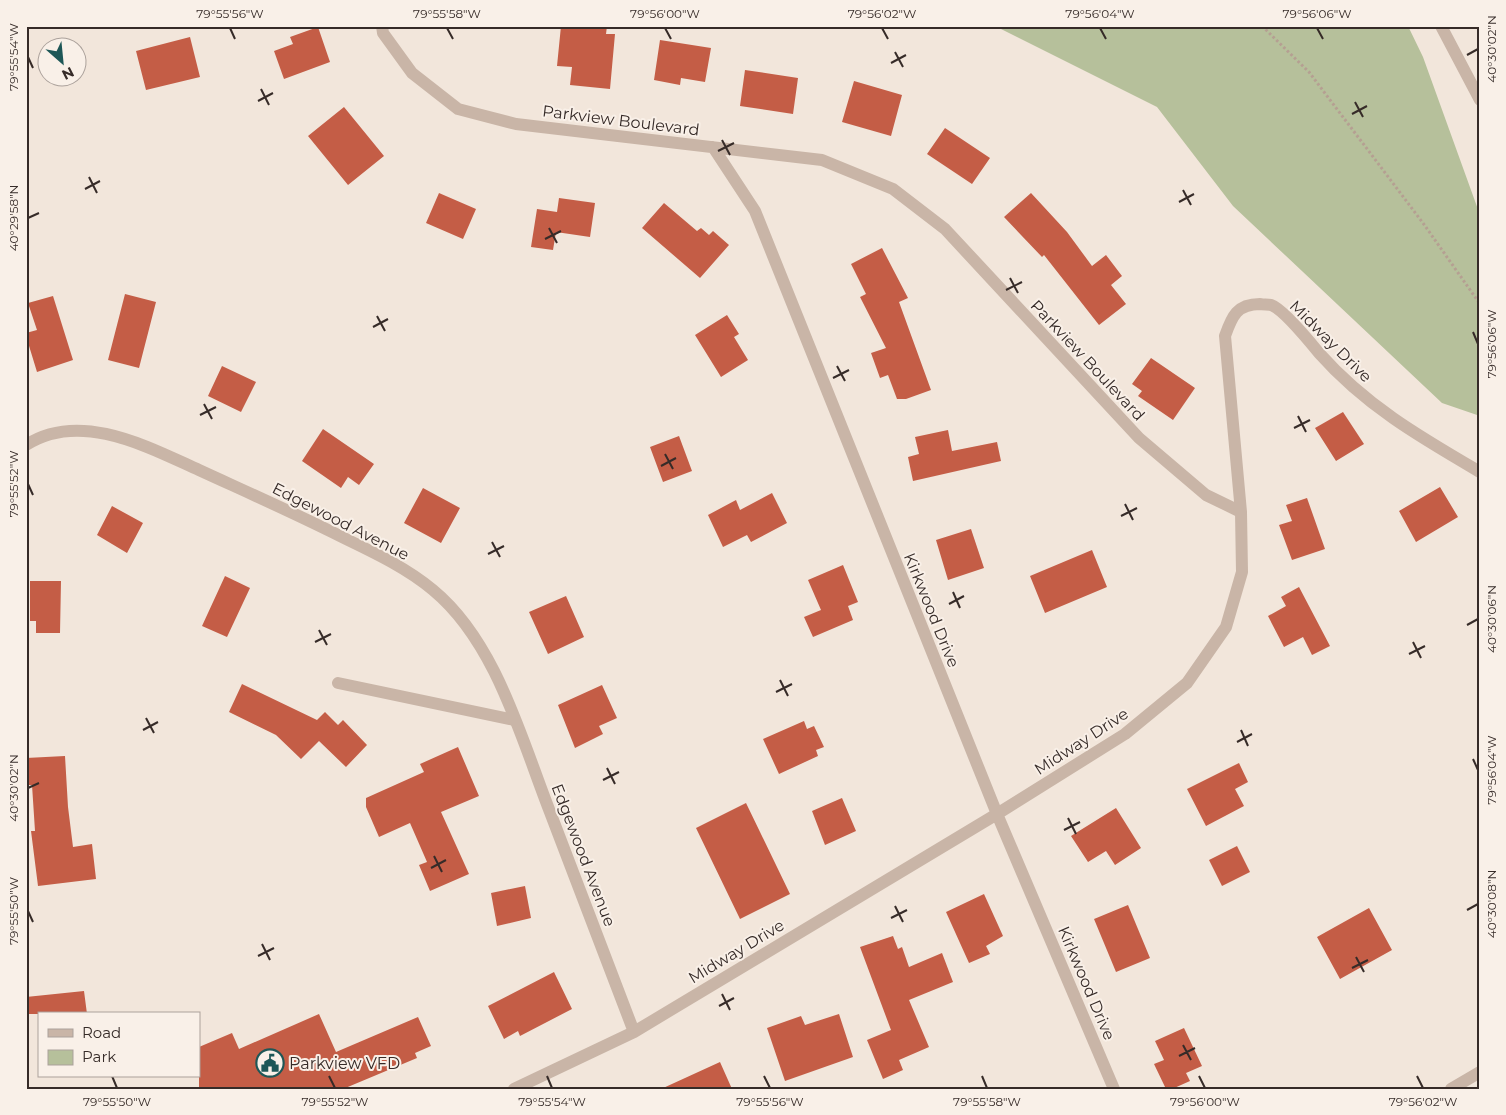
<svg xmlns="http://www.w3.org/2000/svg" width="1506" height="1115" viewBox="0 0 1506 1115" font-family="Montserrat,sans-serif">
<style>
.green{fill:#b6c09b}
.building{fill:#c45d46}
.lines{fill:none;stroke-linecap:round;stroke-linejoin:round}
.path{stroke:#b59f92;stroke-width:3;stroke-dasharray:2.5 2.5;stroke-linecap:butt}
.service{stroke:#c9b5a7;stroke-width:12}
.minor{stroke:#c9b5a7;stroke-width:12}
.tertiary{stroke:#c9b5a7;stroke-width:12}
.ticks{fill:none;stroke:#362b28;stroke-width:2}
.labels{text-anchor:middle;stroke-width:4;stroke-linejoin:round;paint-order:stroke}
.street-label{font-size:16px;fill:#362b28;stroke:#f9f0e8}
.poi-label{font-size:16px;fill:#362b28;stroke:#f9f0e8;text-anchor:start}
.neatline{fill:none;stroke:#362b28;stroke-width:2}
.ticks-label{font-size:12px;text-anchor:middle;fill:#362b28}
</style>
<rect width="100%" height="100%" fill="#f2e6db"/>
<path class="green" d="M 995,26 L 1408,26 L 1423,57 L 1480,215 L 1480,416 L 1442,403 L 1233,206 L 1157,107 Z"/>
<path class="building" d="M 561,26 L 607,26 L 606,34 L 615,34 L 610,89 L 570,85 L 572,67 L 557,66 Z
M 318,27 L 330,62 L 284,79 L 274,51 L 293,44 L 290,37 Z
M 190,37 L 200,77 L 146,90 L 136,51 Z
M 660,40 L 711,48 L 705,82 L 681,78 L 680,85 L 654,80 Z
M 745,70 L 798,78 L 793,114 L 740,106 Z
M 854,81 L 902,95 L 891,136 L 842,122 Z
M 344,107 L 384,156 L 348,185 L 308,136 Z
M 945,128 L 990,158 L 972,184 L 927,154 Z
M 439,193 L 476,209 L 463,239 L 426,223 Z
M 1031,193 L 1067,232 L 1092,266 L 1106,255 L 1122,276 L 1111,285 L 1126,304 L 1099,325 L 1044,255 L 1042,257 L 1004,217 Z
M 559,198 L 595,203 L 590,237 L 556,232 L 553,250 L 531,247 L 537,209 L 557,212 Z
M 664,203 L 697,231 L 701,228 L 709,235 L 713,231 L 729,245 L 700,278 L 642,228 Z
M 882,248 L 908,298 L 899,302 L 931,390 L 906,399 L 897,399 L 888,375 L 880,378 L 871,353 L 886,348 L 860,297 L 866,294 L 851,264 Z
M 125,294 L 156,302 L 139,368 L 108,360 Z
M 53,296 L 73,360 L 37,372 L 26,336 L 26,333 L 37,330 L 28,303 Z
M 727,315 L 739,334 L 734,337 L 748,360 L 721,377 L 695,335 Z
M 1151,358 L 1195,388 L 1173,420 L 1138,396 L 1142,391 L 1132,384 Z
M 222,366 L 256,382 L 241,412 L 208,396 Z
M 1343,412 L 1364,444 L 1336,461 L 1315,428 Z
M 323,429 L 374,464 L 359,485 L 348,477 L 341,488 L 302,461 Z
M 948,430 L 952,451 L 997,442 L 1001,461 L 913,481 L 908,457 L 919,454 L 915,437 Z
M 679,436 L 692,471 L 663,482 L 650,447 Z
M 1440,487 L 1458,517 L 1416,542 L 1399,511 Z
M 423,488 L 460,508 L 441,543 L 404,523 Z
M 772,493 L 787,523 L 751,542 L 747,535 L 723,547 L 708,515 L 736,500 L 740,510 Z
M 1307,498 L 1325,549 L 1292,560 L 1279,525 L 1292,521 L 1286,505 Z
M 112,506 L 143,523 L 127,553 L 97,535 Z
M 971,529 L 984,568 L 948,580 L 936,540 Z
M 1092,550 L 1107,587 L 1045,613 L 1030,576 Z
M 843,565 L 858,602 L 848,606 L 853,620 L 813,637 L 804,617 L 821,610 L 808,580 Z
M 225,576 L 250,588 L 227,637 L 202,626 Z
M 30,581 L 61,581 L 60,633 L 36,633 L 36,621 L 30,621 Z
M 1299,587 L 1330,646 L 1312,655 L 1303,637 L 1284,647 L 1268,616 L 1286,606 L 1281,597 Z
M 566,596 L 584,637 L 548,654 L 529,612 Z
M 242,684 L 317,720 L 325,712 L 338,725 L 343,720 L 367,745 L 346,767 L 319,741 L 301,759 L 276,735 L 229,712 Z
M 602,685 L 617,718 L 599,726 L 603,734 L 575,748 L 558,705 Z
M 804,721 L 807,729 L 814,726 L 824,747 L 816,750 L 818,756 L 779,774 L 763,739 Z
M 458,747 L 479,796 L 441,812 L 469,874 L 430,891 L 419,865 L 427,862 L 410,823 L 379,837 L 366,807 L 366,798 L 424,772 L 420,764 Z
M 65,756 L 68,807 L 73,847 L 92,844 L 96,879 L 38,886 L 31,831 L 35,831 L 32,785 L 26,785 L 26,758 Z
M 1239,763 L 1248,782 L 1235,789 L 1244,806 L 1206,826 L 1187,789 Z
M 842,798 L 856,831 L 825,845 L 812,811 Z
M 746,803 L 790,894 L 740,919 L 696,828 Z
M 1116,808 L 1141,848 L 1115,865 L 1106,851 L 1088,862 L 1071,836 Z
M 1237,846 L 1250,872 L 1222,886 L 1209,860 Z
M 525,886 L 531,918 L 497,926 L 491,893 Z
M 984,894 L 1003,936 L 986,946 L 990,954 L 969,963 L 946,912 Z
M 1128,905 L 1150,958 L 1116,972 L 1094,919 Z
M 1369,908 L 1392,950 L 1340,979 L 1317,937 Z
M 893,936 L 898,949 L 902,947 L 909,967 L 942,953 L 953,982 L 909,1000 L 929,1047 L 899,1060 L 903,1070 L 883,1079 L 867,1040 L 891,1030 L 860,947 Z
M 554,972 L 572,1009 L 520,1036 L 518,1031 L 504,1039 L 488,1006 Z
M 84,991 L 87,1014 L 26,1014 L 26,997 Z
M 319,1014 L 336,1052 L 418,1017 L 431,1046 L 415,1053 L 417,1058 L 343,1089 L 199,1089 L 199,1047 L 232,1033 L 239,1049 Z
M 839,1014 L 853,1057 L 785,1081 L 767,1028 L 801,1016 L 805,1025 Z
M 1184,1028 L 1202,1066 L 1186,1073 L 1190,1081 L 1172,1089 L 1166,1089 L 1154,1064 L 1164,1060 L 1155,1041 Z
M 720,1062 L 732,1089 L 661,1089 Z"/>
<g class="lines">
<path class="path" d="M 1262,26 L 1309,72 L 1423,223 L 1480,304"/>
<path class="service" d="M 338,683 L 514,720"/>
<path class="minor" d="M 382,26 L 383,33 L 412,73 L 458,109 L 516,124 L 822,160 L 893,189 L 945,229 L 1139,438 L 1206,495 L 1241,512
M 713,147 L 755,211 L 997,814 L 1114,1089
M 26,445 C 80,410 148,447 199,470 C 249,493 299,515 348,540 C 377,554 408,569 433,590 C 496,642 521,738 550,812 C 578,885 606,959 634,1032
M 514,1089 L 634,1032 L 997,814 L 1125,734 L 1187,683 L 1226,627 L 1242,572 L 1241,512 L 1225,336 C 1232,316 1237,304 1260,304 C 1263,305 1268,304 1271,305 C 1283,309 1310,342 1319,353 C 1366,406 1420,437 1480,472
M 1451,1089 L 1480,1072"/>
<path class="tertiary" d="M 1441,26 L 1480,100"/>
</g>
<path class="ticks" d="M 230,28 L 235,39M 447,28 L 453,39M 665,28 L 671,39M 882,28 L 888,39M 1100,28 L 1106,39M 1317,28 L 1323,39M 895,52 L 903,67M 1467,55 L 1478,49M 28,57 L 33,68M 891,63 L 906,55M 261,89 L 269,105M 258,101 L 273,93M 1355,102 L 1363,117M 1352,114 L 1367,106M 722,140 L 730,155M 718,151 L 734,143M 89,177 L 97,193M 85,189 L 100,181M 1183,190 L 1191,205M 1179,202 L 1194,194M 28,218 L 39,213M 549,228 L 557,243M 545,239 L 561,231M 1010,278 L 1018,293M 1006,290 L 1022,282M 377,316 L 385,331M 373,327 L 388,319M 1473,332 L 1478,344M 837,366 L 845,381M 833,378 L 849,370M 204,404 L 212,419M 200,415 L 216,407M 1298,416 L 1306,432M 1294,428 L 1310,420M 665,454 L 673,469M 661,466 L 676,458M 28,484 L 33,495M 1125,504 L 1133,520M 1121,516 L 1137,508M 492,542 L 500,557M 488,554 L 504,546M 953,592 L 960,608M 949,604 L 964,596M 1467,625 L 1478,619M 319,630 L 327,645M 315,642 L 331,634M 1413,642 L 1421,658M 1409,654 L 1425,646M 780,680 L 788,696M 776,692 L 792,684M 146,718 L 154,733M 143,730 L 158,722M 1241,730 L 1248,746M 1237,742 L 1252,734M 1473,759 L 1478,770M 607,768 L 615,784M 603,780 L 619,772M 28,788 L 39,783M 1068,818 L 1076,834M 1064,830 L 1080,822M 434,856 L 442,872M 431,868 L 446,860M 895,906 L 903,922M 1467,910 L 1478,904M 28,911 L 33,922M 891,918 L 907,910M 262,944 L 270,960M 258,956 L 274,948M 1356,957 L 1364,972M 1352,968 L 1368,960M 722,994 L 730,1010M 719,1006 L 734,998M 1183,1045 L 1191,1060M 1179,1056 L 1195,1048M 112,1076 L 117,1088M 329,1076 L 335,1088M 547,1076 L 552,1088M 764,1076 L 770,1088M 982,1076 L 987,1088M 1199,1076 L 1205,1088M 1417,1076 L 1423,1088"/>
<defs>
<g id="civic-ring" transform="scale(1.4375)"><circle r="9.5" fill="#f9f0e8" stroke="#1e5757" stroke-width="1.5"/><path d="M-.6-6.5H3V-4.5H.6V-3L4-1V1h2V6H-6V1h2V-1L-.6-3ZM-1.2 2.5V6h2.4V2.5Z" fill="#1e5757"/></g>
</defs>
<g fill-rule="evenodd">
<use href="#civic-ring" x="270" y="1063"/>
</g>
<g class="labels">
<g class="street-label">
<text transform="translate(621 120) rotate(7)" y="6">Parkview Boulevard</text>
<text transform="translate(1331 341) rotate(45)" y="6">Midway Drive</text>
<text transform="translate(1088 360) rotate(47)" y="6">Parkview Boulevard</text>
<text transform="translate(341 521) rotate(27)" y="6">Edgewood Avenue</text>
<text transform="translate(932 610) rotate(68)" y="6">Kirkwood Drive</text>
<text transform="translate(1081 741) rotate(-33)" y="6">Midway Drive</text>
<text transform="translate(584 855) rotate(69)" y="6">Edgewood Avenue</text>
<text transform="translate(736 951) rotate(-31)" y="6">Midway Drive</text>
<text transform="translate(1087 983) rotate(67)" y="6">Kirkwood Drive</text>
</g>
<g class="poi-label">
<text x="289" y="1069">Parkview VFD</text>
</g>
</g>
<rect width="1506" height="1115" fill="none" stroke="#f9f0e8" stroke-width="55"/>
<rect x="38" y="1012" width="162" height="65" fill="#f9f0e8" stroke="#aba19b"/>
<rect x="48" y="1029" width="25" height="8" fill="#c9b5a7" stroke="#aba19b"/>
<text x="82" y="1038" font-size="15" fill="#362b28">Road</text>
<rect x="48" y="1050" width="25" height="15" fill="#b6c09b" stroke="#aba19b"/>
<text x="82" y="1062" font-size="15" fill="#362b28">Park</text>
<g transform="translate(62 62) rotate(153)"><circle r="24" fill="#f9f0e8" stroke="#aba19b"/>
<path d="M0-4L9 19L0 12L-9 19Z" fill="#1e5757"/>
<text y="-8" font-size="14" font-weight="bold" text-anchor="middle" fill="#362b28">N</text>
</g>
<rect x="28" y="28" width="1450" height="1060" class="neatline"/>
<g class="ticks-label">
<text x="230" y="18">79°55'56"W</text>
<text x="447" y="18">79°55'58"W</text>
<text x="665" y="18">79°56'00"W</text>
<text x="882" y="18">79°56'02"W</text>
<text x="1100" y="18">79°56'04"W</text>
<text x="1317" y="18">79°56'06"W</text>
<text transform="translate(1492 49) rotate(-90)" y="4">40°30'02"N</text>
<text transform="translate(14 57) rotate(-90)" y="4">79°55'54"W</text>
<text transform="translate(14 218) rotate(-90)" y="4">40°29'58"N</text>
<text transform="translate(1492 344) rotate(-90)" y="4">79°56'06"W</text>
<text transform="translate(14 484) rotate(-90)" y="4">79°55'52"W</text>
<text transform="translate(1492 619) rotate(-90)" y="4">40°30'06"N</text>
<text transform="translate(1492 770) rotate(-90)" y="4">79°56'04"W</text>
<text transform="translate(14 788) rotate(-90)" y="4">40°30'02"N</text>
<text transform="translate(1492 904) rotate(-90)" y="4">40°30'08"N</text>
<text transform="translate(14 911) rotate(-90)" y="4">79°55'50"W</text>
<text x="117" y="1106">79°55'50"W</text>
<text x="335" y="1106">79°55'52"W</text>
<text x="552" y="1106">79°55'54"W</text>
<text x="770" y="1106">79°55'56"W</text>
<text x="987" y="1106">79°55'58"W</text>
<text x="1205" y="1106">79°56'00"W</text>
<text x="1423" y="1106">79°56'02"W</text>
</g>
</svg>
